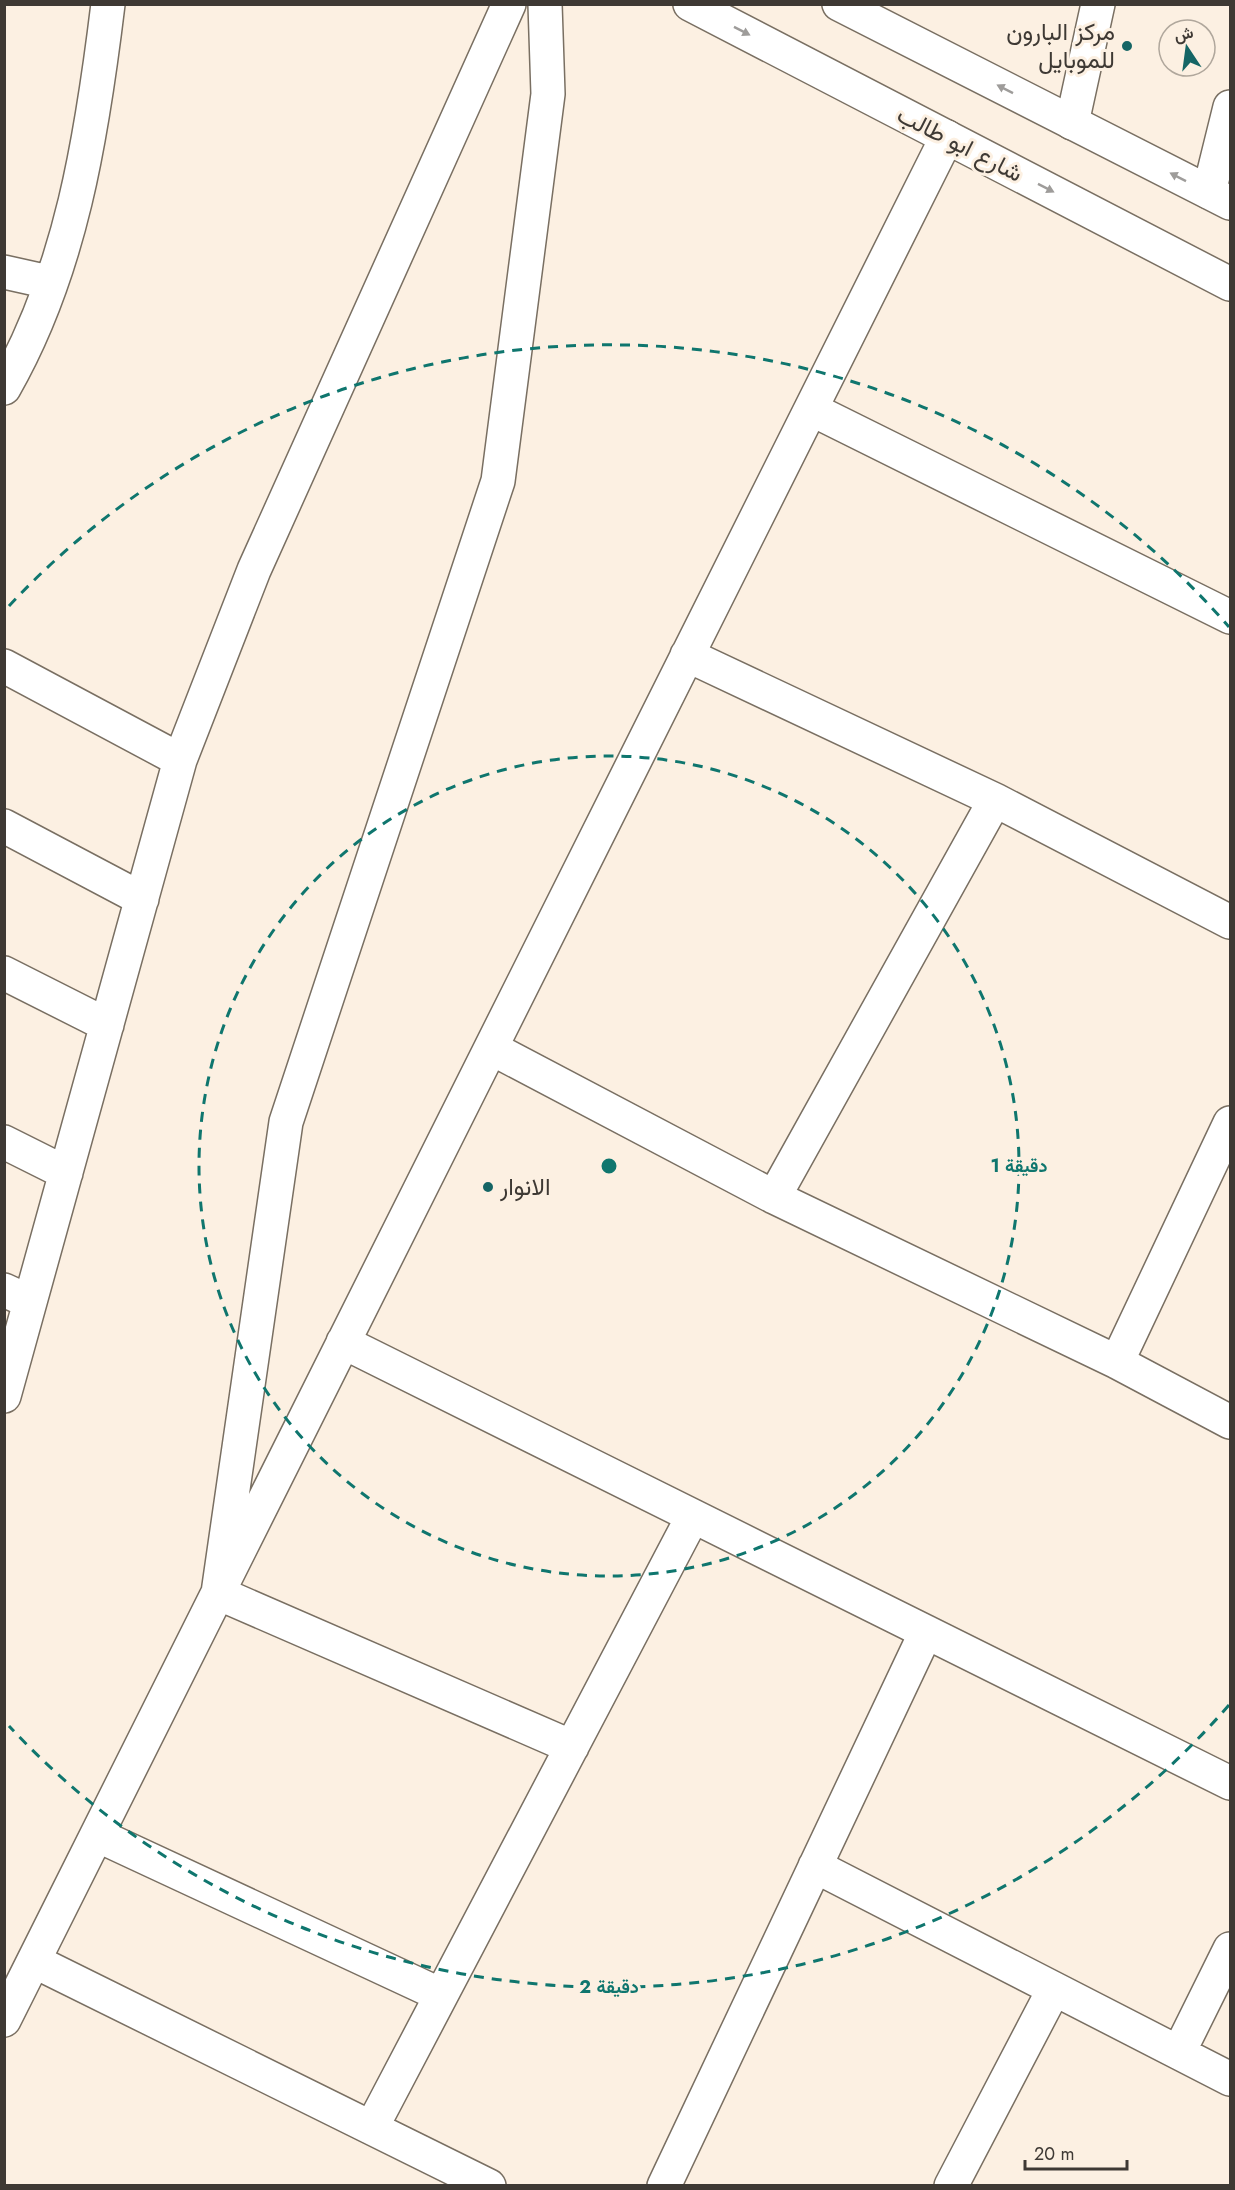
<svg xmlns="http://www.w3.org/2000/svg" width="1235" height="2190" viewBox="0 0 1235 2190" font-family="Jost,Vazirmatn,sans-serif">
<style>
.lines{fill:none;stroke-linecap:round;stroke-linejoin:round}
.street-casing{stroke:#796f62;stroke-width:36}
.secondary-casing{stroke:#796f62;stroke-width:36}
.street{stroke:#fff;stroke-width:33}
.secondary{stroke:#fff;stroke-width:33}
.oneway{fill:#9e9c9a}
.ring{fill:none;stroke:#0f766e;stroke-width:3;stroke-dasharray:10 8}
.poi-dot{fill:#156565;stroke:#fcf0e2;stroke-width:2}
.labels{text-anchor:middle;stroke-width:6;stroke-linejoin:round;paint-order:stroke}
.poi-label{font-size:24px;fill:#3e3934;stroke:#fcf0e2;text-anchor:end}
.street-label{font-size:24px;fill:#3e3934;stroke:#fcf0e2}
.centre{fill:#0f766e;stroke:#fcf0e2;stroke-width:3}
.ring-label{font-size:18px;text-anchor:middle;font-weight:bold;fill:#0f766e;stroke:#fcf0e2;stroke-width:6;stroke-linejoin:round;paint-order:stroke}
</style>
<rect width="100%" height="100%" fill="#fcf0e2"/>
<g class="lines">
<g class="street-casing">
<path id="street" d="M 545,4 L 548,94 L 498,481 L 286,1122 L 218,1593 L 572,1747
M 1072,123 L 1098,4
M 1209,192 L 1230,107
M 4,272 L 49,282
M 4,388 C 71,271 92,136 108,4
M 811,409 L 1230,617
M 687,655 L 995,800 L 1230,922
M 4,666 L 180,760
M 4,826 L 142,899
M 4,973 L 107,1025
M 491,1048 L 774,1197 L 1117,1362 L 1230,1422
M 4,1142 L 66,1173
M 774,1197 L 995,800
M 4,1290 L 30,1302
M 343,1342 L 1230,1783
M 1117,1362 L 1230,1123
M 4,1396 L 180,760 L 254,570 L 509,4
M 97,1835 L 441,1995
M 815,1866 L 1230,2079
M 34,1961 L 489,2186
M 4,2020 L 947,137
M 1179,2052 L 1230,1949
M 372,2127 L 693,1516
M 664,2186 L 926,1632
M 951,2186 L 1054,1989"/>
</g>
<g class="secondary-casing">
<path id="secondary" d="M 690,4 L 1230,284
M 839,4 L 1230,203"/>
</g>
<use href="#street" class="street"/>
<use href="#secondary" class="secondary"/>
</g>
<defs><path id="oneway-solid" d="M-6-.8H1V-3.2L6.5 0L1 3.2V.8H-6Z" transform="scale(1.5)"/></defs>
<g class="oneway">
<use href="#oneway-solid" transform="translate(742 31) rotate(27)"/>
<use href="#oneway-solid" transform="translate(1005 89) rotate(-153)"/>
<use href="#oneway-solid" transform="translate(1178 177) rotate(-153)"/>
<use href="#oneway-solid" transform="translate(1046 188) rotate(27)"/>
</g>
<g class="ring">
<circle cx="609" cy="1166" r="410"/>
<path d="M1229 1705A821 821 0 0 1 9 1726M9 606A821 821 0 0 1 1229 627"/>
</g>
<g class="poi-dot">
<circle cx="1127" cy="46" r="6"/>
<circle cx="488" cy="1187" r="6"/>
</g>
<g class="labels">
<g class="poi-label">
<text x="1115" y="40">مركز البارون<tspan x="1115" dy="28">للموبايل</tspan></text>
<text x="500" y="1195" text-anchor="start">الانوار</text>
</g>
<g class="street-label">
<text transform="translate(960 144) rotate(27)" y="8">شارع ابو طالب</text>
</g>
</g>
<circle cx="609" cy="1166" r="9" class="centre"/>
<g class="ring-label">
<text x="1019" y="1172">1 دقيقة</text>
<text x="609" y="1993">2 دقيقة</text>
</g>
<rect width="1235" height="2190" fill="none" stroke="#3e3934" stroke-width="12"/>
<g transform="translate(1187 48) rotate(347)"><circle r="28" fill="#fcf0e2" stroke="#b0a79c" stroke-width="1.5"/>
<path d="M0-4.5L10 22L0 15L-10 22Z" fill="#156565"/>
<text y="-9" font-size="16" font-weight="bold" text-anchor="middle" fill="#3e3934">ش</text>
</g>
<path d="M1025 2160v9h102v-9" fill="none" stroke="#3e3934" stroke-width="3"/>
<text x="1034" y="2160" font-size="18" fill="#3e3934" stroke="#fcf0e2" stroke-width="4.5" paint-order="stroke">20 m</text>
</svg>
